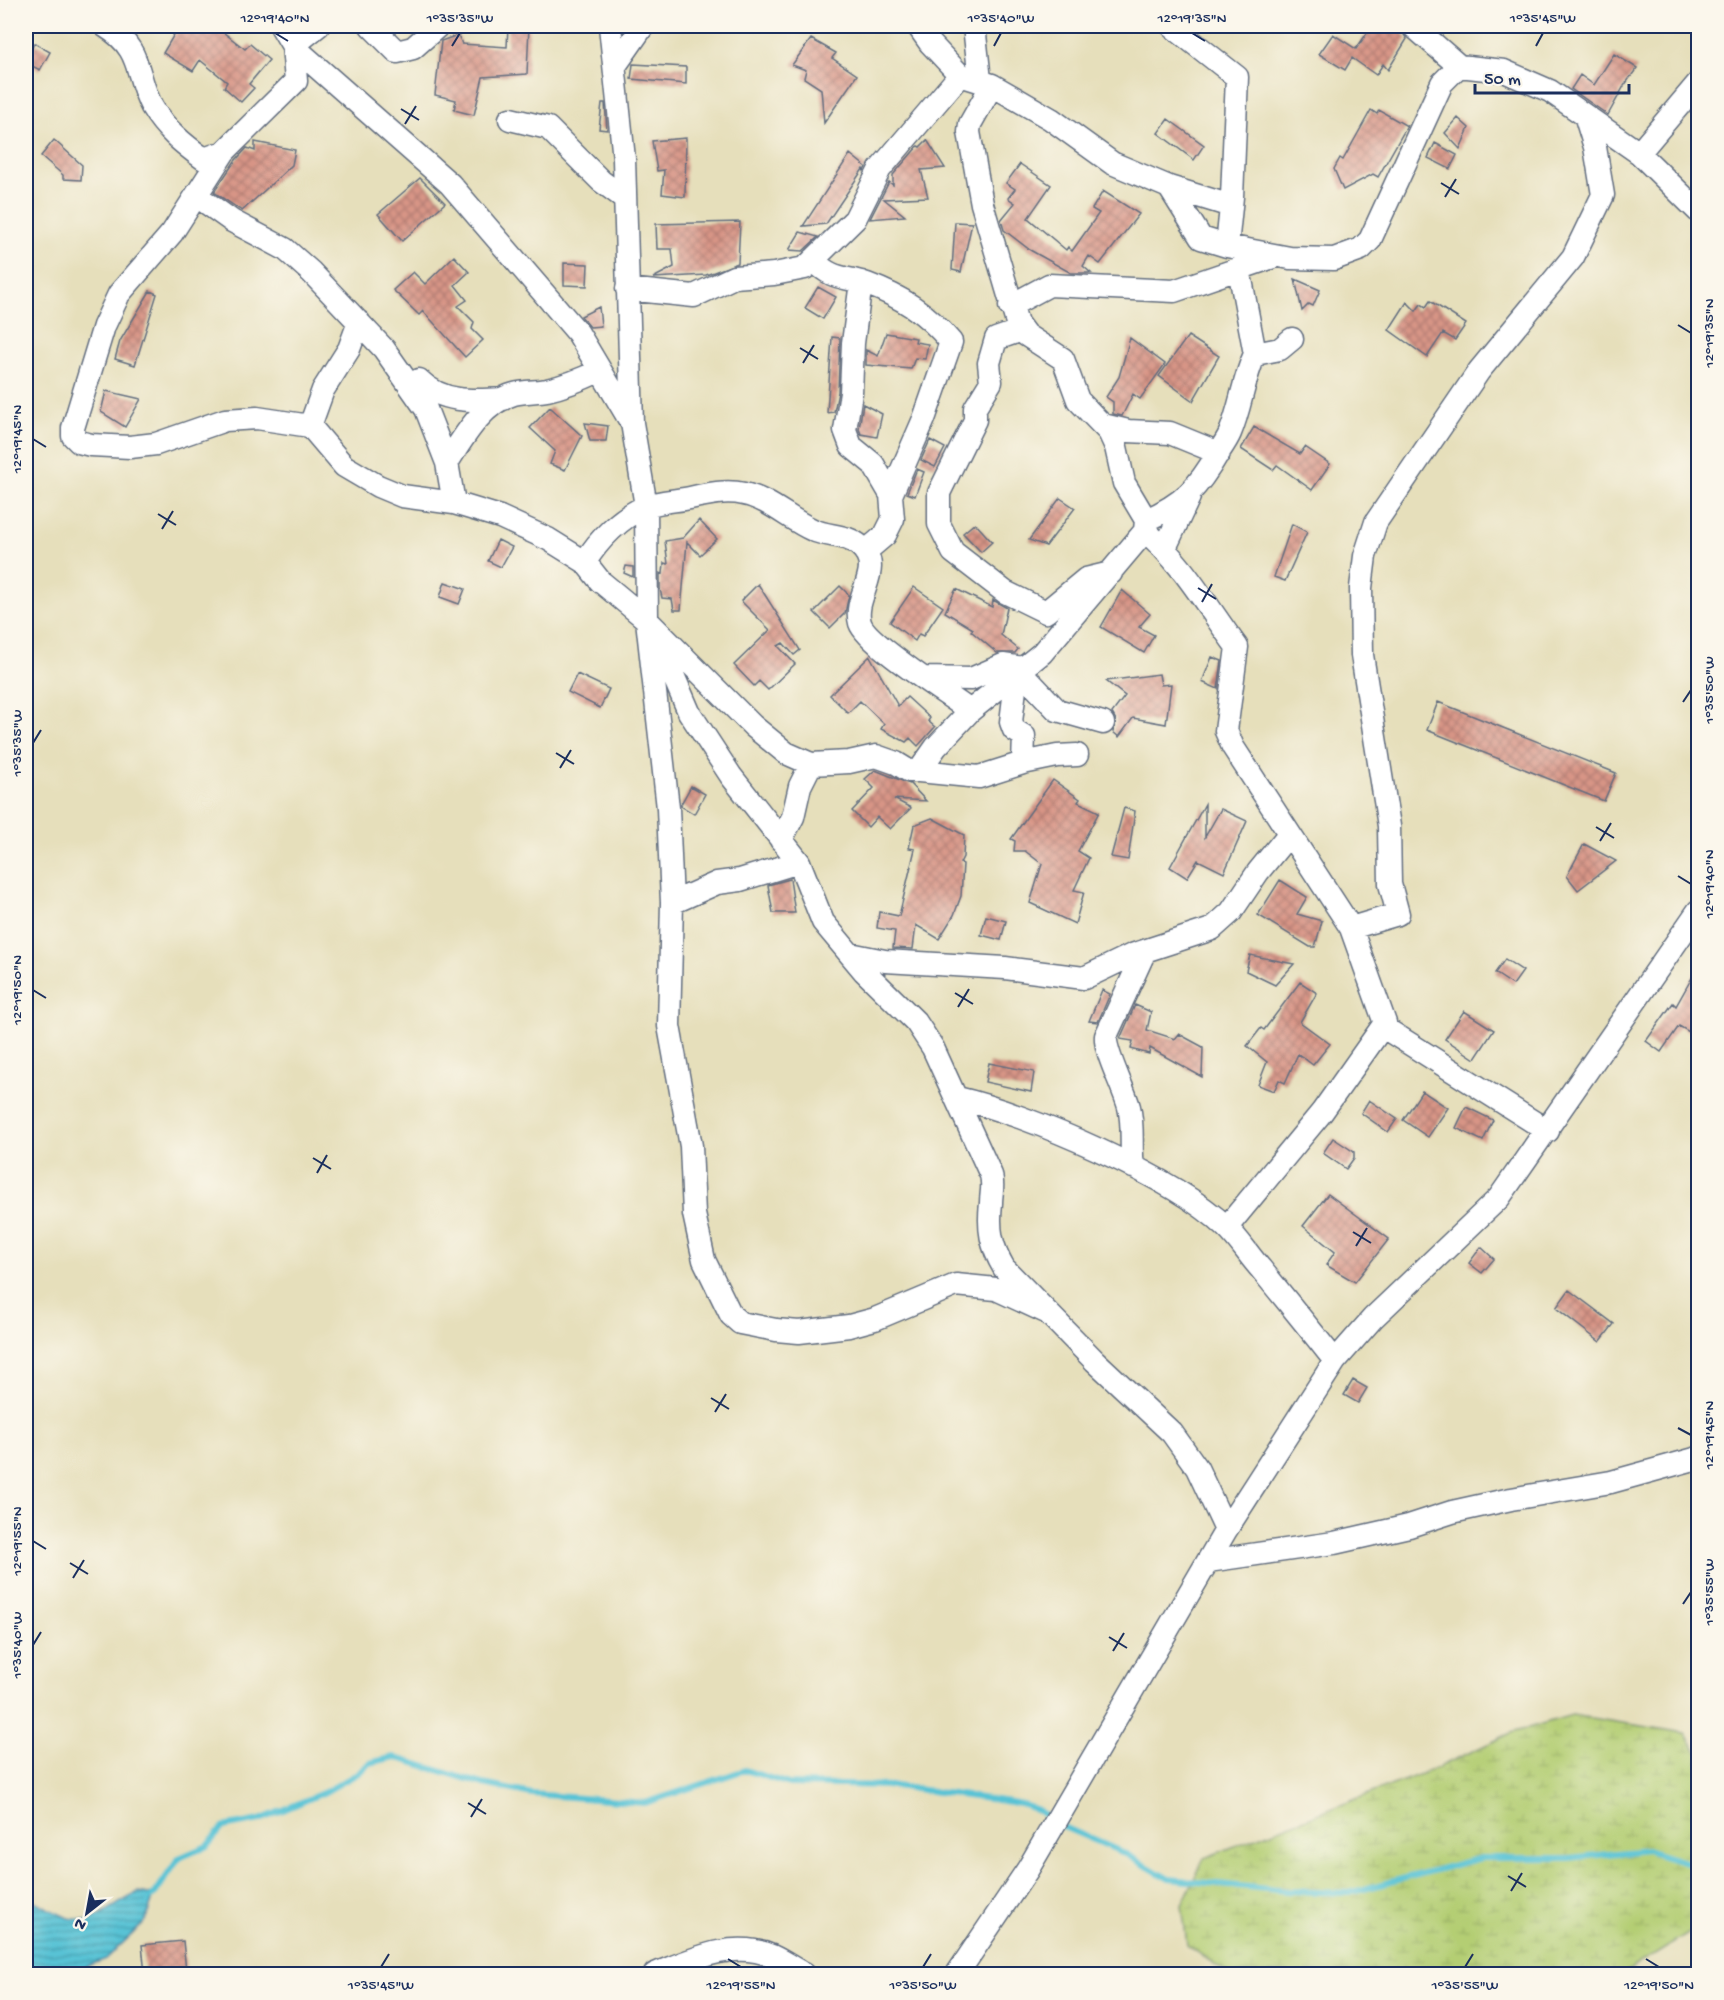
<svg xmlns="http://www.w3.org/2000/svg" width="1724" height="2000" viewBox="0 0 1724 2000" font-family="'Gochi Hand',sans-serif">
<style>
.wetland{fill:url(#wetland-marsh);stroke:#687e68;stroke-width:1.5}
.water{fill:url(#water-rules);stroke:#3a799a;stroke-width:1.5}
.lines{fill:none;stroke-linecap:round;stroke-linejoin:round}
.stream{stroke:#59c3d5;stroke-width:6}
.building{fill:url(#building-cross-hatch)}
.street-casing{stroke:#626d7f;stroke-width:25}
.street{stroke:#fff;stroke-width:22}
.ticks{fill:none;stroke:#1b2f5e;stroke-width:2}
.neatline{fill:none;stroke:#1b2f5e;stroke-width:2}
.ticks-label{font-size:15px;text-anchor:middle;fill:#1b2f5e}
</style>
<defs>
<pattern id="wetland-marsh" width="20" height="14" patternUnits="userSpaceOnUse" patternTransform="scale(1.5)"><rect width="20" height="14" fill="#b4ce73"/><path d="M1 5h8M5 5V1M11 12h8M15 12V8" fill="none" stroke="#9ab166"/></pattern>
<pattern id="water-rules" width="6" height="5" patternUnits="userSpaceOnUse" patternTransform="scale(1.5)"><rect width="6" height="5" fill="#59c3d5"/><path d="M0 2.5h6" fill="none" stroke="#499fb0"/></pattern>
<pattern id="building-cross-hatch" width="8" height="8" patternUnits="userSpaceOnUse" patternTransform="scale(1.5)"><rect width="8" height="8" fill="#d89586"/><path d="M0 0l8 8M0 8l8-8" fill="none" stroke="#ae7a71"/></pattern>
</defs>
<rect width="100%" height="100%" fill="#fbf7ec"/>
<filter id="ink" filterUnits="userSpaceOnUse"><feTurbulence type="fractalNoise" baseFrequency=".0167" numOctaves="2"/><feDisplacementMap in="SourceGraphic" scale="12" xChannelSelector="R" yChannelSelector="G"/><feConvolveMatrix kernelMatrix="1 2 1 2 8 2 1 2 1" color-interpolation-filters="sRGB"/></filter>
<filter id="wash" filterUnits="userSpaceOnUse"><feTurbulence type="fractalNoise" baseFrequency=".008" numOctaves="4" result="noise"/><feDisplacementMap in="SourceGraphic" scale="24" xChannelSelector="R" yChannelSelector="G"/><feGaussianBlur stdDeviation="1.35" result="paint"/><feColorMatrix in="noise" values="0 0 0 0 0 0 0 0 0 0 0 0 0 0 0 0 0 1.4 0 .05"/><feComposite in="paint" operator="in"/></filter>
<g filter="url(#wash)">
<rect width="100%" height="100%" fill="#e6dfbb"/>
<path class="wetland" d="M 1572,1715 L 1685,1733 L 1698,1753 L 1698,1932 L 1691,1931 L 1623,1974 L 1229,1974 L 1187,1945 L 1182,1905 L 1204,1858 L 1439,1767 L 1511,1733 Z"/>
<path class="water" d="M 138,1892 L 154,1895 L 145,1922 L 106,1959 L 67,1974 L 26,1974 L 26,1897 L 68,1918 L 90,1921 Z"/>
<g class="lines">
<path class="stream" d="M 1059,1825 L 1124,1853 L 1169,1879 L 1287,1891 L 1349,1893 L 1481,1858 L 1569,1858 L 1647,1850 L 1698,1866
M 148,1900 L 154,1895 L 179,1858 L 207,1846 L 223,1827 L 260,1820 L 325,1792 L 357,1774 L 370,1763 L 394,1757 L 483,1784 L 532,1794 L 645,1803 L 745,1770 L 789,1784 L 895,1786 L 1017,1803 L 1038,1810 L 1050,1820"/>
</g>
<g id="blocks">
<path class="building" d="M 179,26 L 186,26 L 197,32 L 202,26 L 215,26 L 245,49 L 250,44 L 269,60 L 249,84 L 254,88 L 241,102 L 224,87 L 227,82 L 200,60 L 193,71 L 163,53 Z
M 508,26 L 529,26 L 527,74 L 483,77 L 474,115 L 454,110 L 456,100 L 435,95 L 441,41 L 458,35 L 462,44 L 507,47 Z
M 1372,26 L 1398,26 L 1407,39 L 1388,70 L 1383,64 L 1376,75 L 1352,58 L 1345,70 L 1319,54 L 1333,34 L 1356,49 Z
M 811,39 L 836,53 L 832,58 L 857,75 L 824,123 L 821,89 L 804,78 L 806,70 L 792,65 Z
M 34,43 L 50,52 L 40,70 L 26,63 Z
M 1614,54 L 1637,68 L 1624,86 L 1608,115 L 1571,89 L 1580,75 L 1594,85 Z
M 633,64 L 686,67 L 686,84 L 631,79 Z
M 602,103 L 605,103 L 607,130 L 599,129 Z
M 1371,110 L 1377,114 L 1379,110 L 1407,126 L 1378,177 L 1373,174 L 1343,190 L 1334,169 L 1340,158 L 1343,160 Z
M 1458,118 L 1469,128 L 1460,149 L 1445,133 Z
M 1168,119 L 1204,145 L 1194,160 L 1158,133 Z
M 686,138 L 685,197 L 662,194 L 664,170 L 657,171 L 652,141 Z
M 54,140 L 82,165 L 81,180 L 63,179 L 63,175 L 41,156 Z
M 927,140 L 945,168 L 921,170 L 928,197 L 884,199 L 905,216 L 870,219 L 889,182 L 893,185 L 893,175 L 918,146 L 920,147 Z
M 255,142 L 295,150 L 292,165 L 242,211 L 214,192 L 235,161 L 247,148 L 255,151 Z
M 1435,143 L 1457,155 L 1450,169 L 1428,158 Z
M 850,154 L 866,167 L 864,171 L 863,169 L 826,224 L 803,226 Z
M 1020,164 L 1051,185 L 1028,218 L 1066,250 L 1068,247 L 1072,251 L 1099,213 L 1092,209 L 1103,191 L 1139,214 L 1100,264 L 1089,256 L 1083,266 L 1091,273 L 1071,273 L 1030,250 L 1004,230 L 1001,220 L 1015,203 L 1008,198 L 1015,189 L 1006,183 Z
M 420,178 L 445,203 L 402,241 L 378,214 Z
M 740,222 L 738,263 L 706,275 L 653,278 L 674,267 L 672,249 L 657,249 L 656,224 Z
M 955,222 L 972,223 L 961,272 L 952,270 Z
M 800,232 L 818,237 L 803,251 L 789,250 Z
M 454,256 L 469,272 L 455,285 L 467,300 L 458,306 L 474,322 L 472,329 L 483,340 L 465,357 L 423,311 L 419,315 L 393,290 L 413,272 L 425,284 Z
M 564,263 L 588,264 L 587,286 L 564,285 Z
M 1295,279 L 1320,290 L 1313,306 L 1309,304 L 1302,311 Z
M 818,287 L 836,297 L 823,319 L 805,308 Z
M 150,291 L 157,294 L 135,365 L 115,359 L 120,341 Z
M 1430,301 L 1466,324 L 1455,340 L 1443,333 L 1427,357 L 1389,330 L 1407,302 L 1416,311 L 1421,304 L 1426,307 Z
M 599,307 L 601,326 L 590,327 L 581,316 Z
M 886,333 L 916,338 L 915,342 L 928,344 L 925,359 L 915,358 L 911,369 L 866,365 L 866,350 L 878,356 Z
M 1188,336 L 1219,356 L 1193,401 L 1159,376 Z
M 832,337 L 840,338 L 838,392 L 834,412 L 827,413 Z
M 1130,338 L 1165,364 L 1140,399 L 1133,394 L 1122,416 L 1113,414 L 1113,402 L 1106,397 L 1119,377 Z
M 106,391 L 141,399 L 125,427 L 101,412 Z
M 863,404 L 882,414 L 877,437 L 861,434 L 859,429 Z
M 550,407 L 582,436 L 565,470 L 550,464 L 555,451 L 530,428 Z
M 585,423 L 608,426 L 606,441 L 590,441 Z
M 1254,427 L 1300,454 L 1305,447 L 1330,464 L 1312,490 L 1277,465 L 1273,470 L 1241,449 Z
M 930,440 L 945,448 L 935,467 L 921,460 Z
M 917,469 L 924,472 L 915,496 L 907,493 Z
M 1060,498 L 1075,508 L 1046,546 L 1029,540 Z
M 699,520 L 717,539 L 700,555 L 687,542 L 681,610 L 674,610 L 672,599 L 662,598 L 660,589 L 660,573 L 663,574 L 664,563 L 668,564 L 665,541 L 683,538 Z
M 975,523 L 992,542 L 981,552 L 963,533 Z
M 1292,524 L 1307,532 L 1285,581 L 1274,577 Z
M 498,540 L 512,547 L 501,567 L 488,561 Z
M 626,566 L 633,567 L 633,577 L 624,573 Z
M 445,582 L 465,589 L 459,604 L 440,597 Z
M 758,584 L 800,650 L 794,655 L 783,643 L 778,646 L 795,664 L 768,690 L 759,681 L 754,686 L 734,665 L 770,630 L 741,601 Z
M 840,586 L 849,595 L 845,613 L 830,628 L 814,612 Z
M 914,587 L 943,607 L 923,636 L 919,634 L 915,641 L 890,622 Z
M 956,589 L 992,607 L 993,600 L 1007,608 L 1001,635 L 1018,649 L 1015,653 L 997,653 L 971,631 L 973,629 L 945,612 Z
M 1122,590 L 1150,614 L 1139,627 L 1154,635 L 1144,653 L 1101,627 Z
M 870,656 L 898,706 L 907,697 L 930,718 L 928,721 L 935,727 L 918,746 L 910,738 L 906,742 L 881,729 L 884,724 L 860,701 L 848,713 L 830,695 Z
M 1212,657 L 1222,661 L 1218,689 L 1202,682 Z
M 577,674 L 609,689 L 600,708 L 568,692 Z
M 1159,674 L 1161,685 L 1171,684 L 1166,724 L 1133,718 L 1119,737 L 1113,732 L 1116,720 L 1112,713 L 1125,696 L 1106,681 Z
M 1438,702 L 1616,773 L 1604,801 L 1427,730 Z
M 875,770 L 910,784 L 926,801 L 894,799 L 911,808 L 890,829 L 877,817 L 868,827 L 852,811 L 874,788 L 865,779 Z
M 1053,780 L 1080,799 L 1078,802 L 1099,812 L 1078,851 L 1089,858 L 1074,890 L 1084,892 L 1075,924 L 1030,903 L 1042,864 L 1025,851 L 1014,851 L 1015,841 L 1011,839 Z
M 691,786 L 705,794 L 694,814 L 681,806 L 681,804 Z
M 1205,804 L 1205,837 L 1221,809 L 1247,821 L 1224,873 L 1198,860 L 1187,878 L 1170,867 Z
M 1124,808 L 1135,811 L 1128,860 L 1111,857 Z
M 932,818 L 964,835 L 963,857 L 960,863 L 963,864 L 961,896 L 954,915 L 939,939 L 916,925 L 913,949 L 893,948 L 895,931 L 877,928 L 879,912 L 899,916 L 915,849 L 909,848 L 914,825 Z
M 1584,844 L 1616,861 L 1578,890 L 1567,876 Z
M 790,879 L 795,913 L 773,913 L 768,885 Z
M 1280,880 L 1307,897 L 1297,914 L 1322,921 L 1315,947 L 1310,947 L 1258,915 Z
M 986,916 L 1006,921 L 1001,940 L 981,935 Z
M 1250,955 L 1294,964 L 1275,985 L 1246,971 Z
M 1505,959 L 1523,971 L 1513,985 L 1495,973 Z
M 1698,967 L 1698,1011 L 1694,1018 L 1698,1021 L 1698,1037 L 1679,1026 L 1661,1052 L 1646,1041 L 1673,1003 L 1676,1006 Z
M 1300,982 L 1317,993 L 1300,1022 L 1330,1044 L 1313,1065 L 1298,1054 L 1285,1083 L 1279,1080 L 1274,1091 L 1258,1085 L 1267,1062 L 1247,1046 L 1261,1028 L 1264,1030 Z
M 1102,990 L 1110,994 L 1098,1022 L 1089,1021 Z
M 1135,1005 L 1151,1012 L 1147,1030 L 1175,1039 L 1179,1034 L 1203,1047 L 1202,1077 L 1150,1048 L 1149,1054 L 1131,1049 L 1133,1041 L 1120,1039 Z
M 1464,1011 L 1494,1030 L 1475,1059 L 1445,1039 Z
M 989,1063 L 1034,1072 L 1031,1092 L 985,1082 Z
M 1422,1091 L 1448,1108 L 1428,1137 L 1403,1120 Z
M 1369,1100 L 1397,1119 L 1388,1132 L 1361,1113 Z
M 1466,1107 L 1493,1120 L 1483,1141 L 1456,1128 Z
M 1333,1138 L 1354,1152 L 1354,1158 L 1346,1169 L 1323,1153 Z
M 1328,1194 L 1389,1239 L 1355,1282 L 1326,1265 L 1335,1252 L 1303,1226 Z
M 1481,1247 L 1494,1259 L 1482,1273 L 1469,1263 Z
M 1569,1290 L 1614,1324 L 1600,1342 L 1556,1308 Z
M 1353,1380 L 1367,1388 L 1358,1403 L 1344,1395 Z
M 183,1941 L 186,1971 L 145,1974 L 142,1945 Z"/>
</g>
</g>
<g filter="url(#ink)">
<use href="#blocks" fill-opacity="0" stroke="#626d7f" stroke-width="1.5"/>
<g class="lines">
<g class="street-casing">
<path id="street" d="M 105,26 C 144,50 134,73 152,107 C 165,129 183,144 204,159 L 224,152
M 281,26 L 293,46 L 450,184 L 578,333 L 631,422
M 318,26 L 293,46 L 296,81 L 224,152 L 172,233 L 119,294 L 104,326 L 73,428 L 73,436 L 79,442 L 91,445 L 130,447 L 156,444 L 225,420 L 257,418 L 310,426 L 344,466 L 378,486 L 402,496 L 454,503 L 500,517 L 548,539 L 585,562 L 600,581 L 647,620 L 753,726 L 786,753 L 811,764
M 371,26 L 397,52 L 413,48 L 438,26
M 610,26 L 624,159 L 632,423 L 646,506 L 647,620 L 668,808 L 672,903 L 669,1026 L 691,1146 L 694,1214 L 704,1260 L 731,1315 L 740,1323 L 776,1330 L 799,1332 L 849,1326 L 875,1319 L 956,1285 L 996,1289 L 1046,1312
M 918,26 L 930,43 L 960,75 L 992,85 L 1051,119 L 1112,163 L 1169,187 L 1201,238 L 1227,246 L 1290,258 L 1334,259 L 1361,249 L 1370,240 L 1442,83 L 1459,66 L 1504,71 L 1550,91 L 1639,153 L 1698,211
M 974,26 L 980,80
M 1172,26 L 1237,77 L 1232,197 L 1227,246
M 1413,26 L 1459,66
M 615,66 L 643,26
M 992,85 L 970,124 L 969,132 L 982,204 L 1017,323 L 1026,335 L 1063,359 L 1078,400 L 1109,432 L 1116,447 L 1124,483 L 1146,520
M 510,119 L 548,128 L 601,181 L 624,198
M 1639,153 L 1698,83
M 1169,187 L 1231,206
M 197,196 L 232,221 L 285,249 L 311,272 L 384,349 L 426,409 L 447,463 L 454,503
M 813,260 C 835,282 843,275 867,284 C 902,297 927,313 951,342 L 924,419 L 891,495 L 893,519 L 885,535 L 865,552
M 1239,269 L 1255,354
M 861,282 L 853,343 L 851,393 L 845,430 L 851,446 L 873,464 L 891,495
M 627,289 L 694,296 L 734,277 L 774,274 L 805,268 L 855,219 L 880,169 L 960,75
M 1010,306 L 1049,285 L 1174,291 L 1276,256
M 1022,330 L 996,339 L 989,363 L 991,382 L 975,408 L 975,420 L 939,493 L 939,524 L 953,552 L 1005,592 L 1046,612 L 1086,579 L 1111,573
M 419,380 C 442,403 472,401 503,399
M 1103,425 L 1128,431 L 1170,433 L 1219,453
M 310,426 L 323,390 L 349,349 L 359,322
M 447,463 C 463,438 482,403 514,394 C 524,391 536,392 547,390 C 565,386 582,379 599,371
M 1145,531 C 1184,564 1207,607 1237,647 L 1226,731 L 1233,747 L 1351,928 L 1385,1023 L 1322,1112 L 1227,1227
M 1165,548 L 1189,497
M 585,562 C 599,539 621,517 645,507 C 658,501 676,501 690,498 C 708,494 726,490 744,494 C 769,499 790,520 813,530 C 828,537 847,534 860,546 C 886,569 852,596 860,623 C 867,644 949,695 970,711
M 658,640 L 689,712 L 731,776 L 799,862 L 823,922 L 864,971 L 916,1022 L 933,1048 L 991,1175 C 994,1186 991,1193 991,1203 C 988,1229 991,1246 1004,1268 L 1095,1361 L 1172,1433 L 1197,1468 L 1226,1530
M 1020,671 L 1057,710 L 1103,723
M 1017,673 L 1011,722 L 1014,730 L 1024,736 L 1023,763 L 1057,756 L 1077,755
M 925,678 L 971,679 L 1003,665 L 1023,668
M 919,771 L 979,777 L 1023,763
M 781,840 L 793,817 L 800,786 L 811,764 L 849,762 L 876,756 L 896,763 L 909,771 L 919,771 L 936,747 L 970,711 L 1042,653 L 1145,531 L 1146,520 C 1183,504 1198,488 1218,453 C 1222,447 1227,440 1230,433 C 1241,407 1243,380 1255,354 L 1280,349 L 1292,339
M 672,903 L 717,883 L 740,880 L 799,862
M 1351,928 L 1398,914 L 1390,884 L 1389,826 L 1362,655 L 1361,588 L 1365,556 L 1376,522 L 1479,371 L 1573,257 L 1603,195 L 1595,147 L 1586,118
M 850,954 L 885,961 L 1005,968 L 1084,978 L 1132,955 L 1212,929 L 1231,912 L 1258,872 L 1289,834
M 1383,1027 L 1548,1131
M 957,1098 C 1028,1114 1174,1177 1226,1227 C 1239,1239 1249,1256 1261,1269 C 1286,1300 1311,1330 1335,1361
M 1133,1167 C 1130,1147 1134,1127 1129,1107 C 1124,1088 1104,1051 1106,1036 L 1145,951
M 1208,1561 L 1334,1543 L 1409,1526 L 1452,1512 L 1511,1499 L 1611,1482 L 1698,1458
M 655,1974 C 691,1960 733,1939 772,1956 C 783,1961 793,1968 804,1974
M 957,1974 L 1028,1869 L 1226,1530 L 1335,1361 L 1373,1318 L 1499,1198 L 1698,911"/>
</g>
<use href="#street" class="street"/>
</g>
</g>
<path class="ticks" d="M 275,33 L 288,41M 1192,33 L 1205,41M 452,46 L 460,33M 994,46 L 1001,33M 1536,46 L 1543,33M 401,109 L 419,120M 405,124 L 416,106M 1441,183 L 1459,194M 1445,197 L 1456,179M 1678,325 L 1691,333M 800,348 L 818,359M 803,363 L 814,345M 33,439 L 46,447M 158,514 L 176,525M 162,529 L 173,511M 1198,588 L 1216,599M 1202,602 L 1212,584M 1683,702 L 1691,690M 33,743 L 41,730M 556,753 L 574,764M 560,768 L 571,750M 1596,827 L 1614,838M 1600,841 L 1611,823M 1678,876 L 1691,884M 33,990 L 46,998M 955,993 L 973,1004M 958,1007 L 969,989M 313,1158 L 331,1169M 317,1173 L 327,1155M 1353,1232 L 1371,1243M 1356,1246 L 1367,1228M 711,1398 L 729,1409M 715,1412 L 726,1394M 1678,1428 L 1691,1435M 33,1541 L 46,1549M 70,1563 L 88,1574M 73,1578 L 84,1560M 1683,1604 L 1691,1592M 1109,1637 L 1127,1648M 33,1645 L 41,1632M 1113,1651 L 1124,1633M 468,1803 L 486,1814M 471,1817 L 482,1799M 1508,1876 L 1526,1887M 1511,1891 L 1522,1873M 728,1959 L 741,1967M 1646,1959 L 1659,1967M 381,1967 L 389,1954M 923,1967 L 931,1954M 1465,1967 L 1473,1954"/>
<rect width="1724" height="2000" fill="none" stroke="#fbf7ec" stroke-width="66"/>
<g transform="translate(87 1913) rotate(211)" stroke="#fbf7ec" stroke-width="4.5" paint-order="stroke">
<path d="M0-4.5L10 22L0 15L-10 22Z" fill="#1b2f5e"/>
<text y="-9" font-size="16" font-weight="bold" text-anchor="middle" fill="#1b2f5e">N</text>
</g>
<path d="M1475 84v9h154v-9" fill="none" stroke="#1b2f5e" stroke-width="3"/>
<text x="1484" y="84" font-size="18" fill="#1b2f5e" stroke="#fbf7ec" stroke-width="4.5" paint-order="stroke">50 m</text>
<rect x="33" y="33" width="1658" height="1934" class="neatline"/>
<g class="ticks-label">
<text x="275" y="22">12°19'40"N</text>
<text x="460" y="22">1°35'35"W</text>
<text x="1001" y="22">1°35'40"W</text>
<text x="1192" y="22">12°19'35"N</text>
<text x="1543" y="22">1°35'45"W</text>
<text transform="translate(1708 333) rotate(-90)" y="5">12°19'35"N</text>
<text transform="translate(16 439) rotate(-90)" y="5">12°19'45"N</text>
<text transform="translate(1708 690) rotate(-90)" y="5">1°35'50"W</text>
<text transform="translate(16 743) rotate(-90)" y="5">1°35'35"W</text>
<text transform="translate(1708 884) rotate(-90)" y="5">12°19'40"N</text>
<text transform="translate(16 990) rotate(-90)" y="5">12°19'50"N</text>
<text transform="translate(1708 1435) rotate(-90)" y="5">12°19'45"N</text>
<text transform="translate(16 1541) rotate(-90)" y="5">12°19'55"N</text>
<text transform="translate(1708 1592) rotate(-90)" y="5">1°35'55"W</text>
<text transform="translate(16 1645) rotate(-90)" y="5">1°35'40"W</text>
<text x="381" y="1989">1°35'45"W</text>
<text x="741" y="1989">12°19'55"N</text>
<text x="923" y="1989">1°35'50"W</text>
<text x="1465" y="1989">1°35'55"W</text>
<text x="1659" y="1989">12°19'50"N</text>
</g>
</svg>
